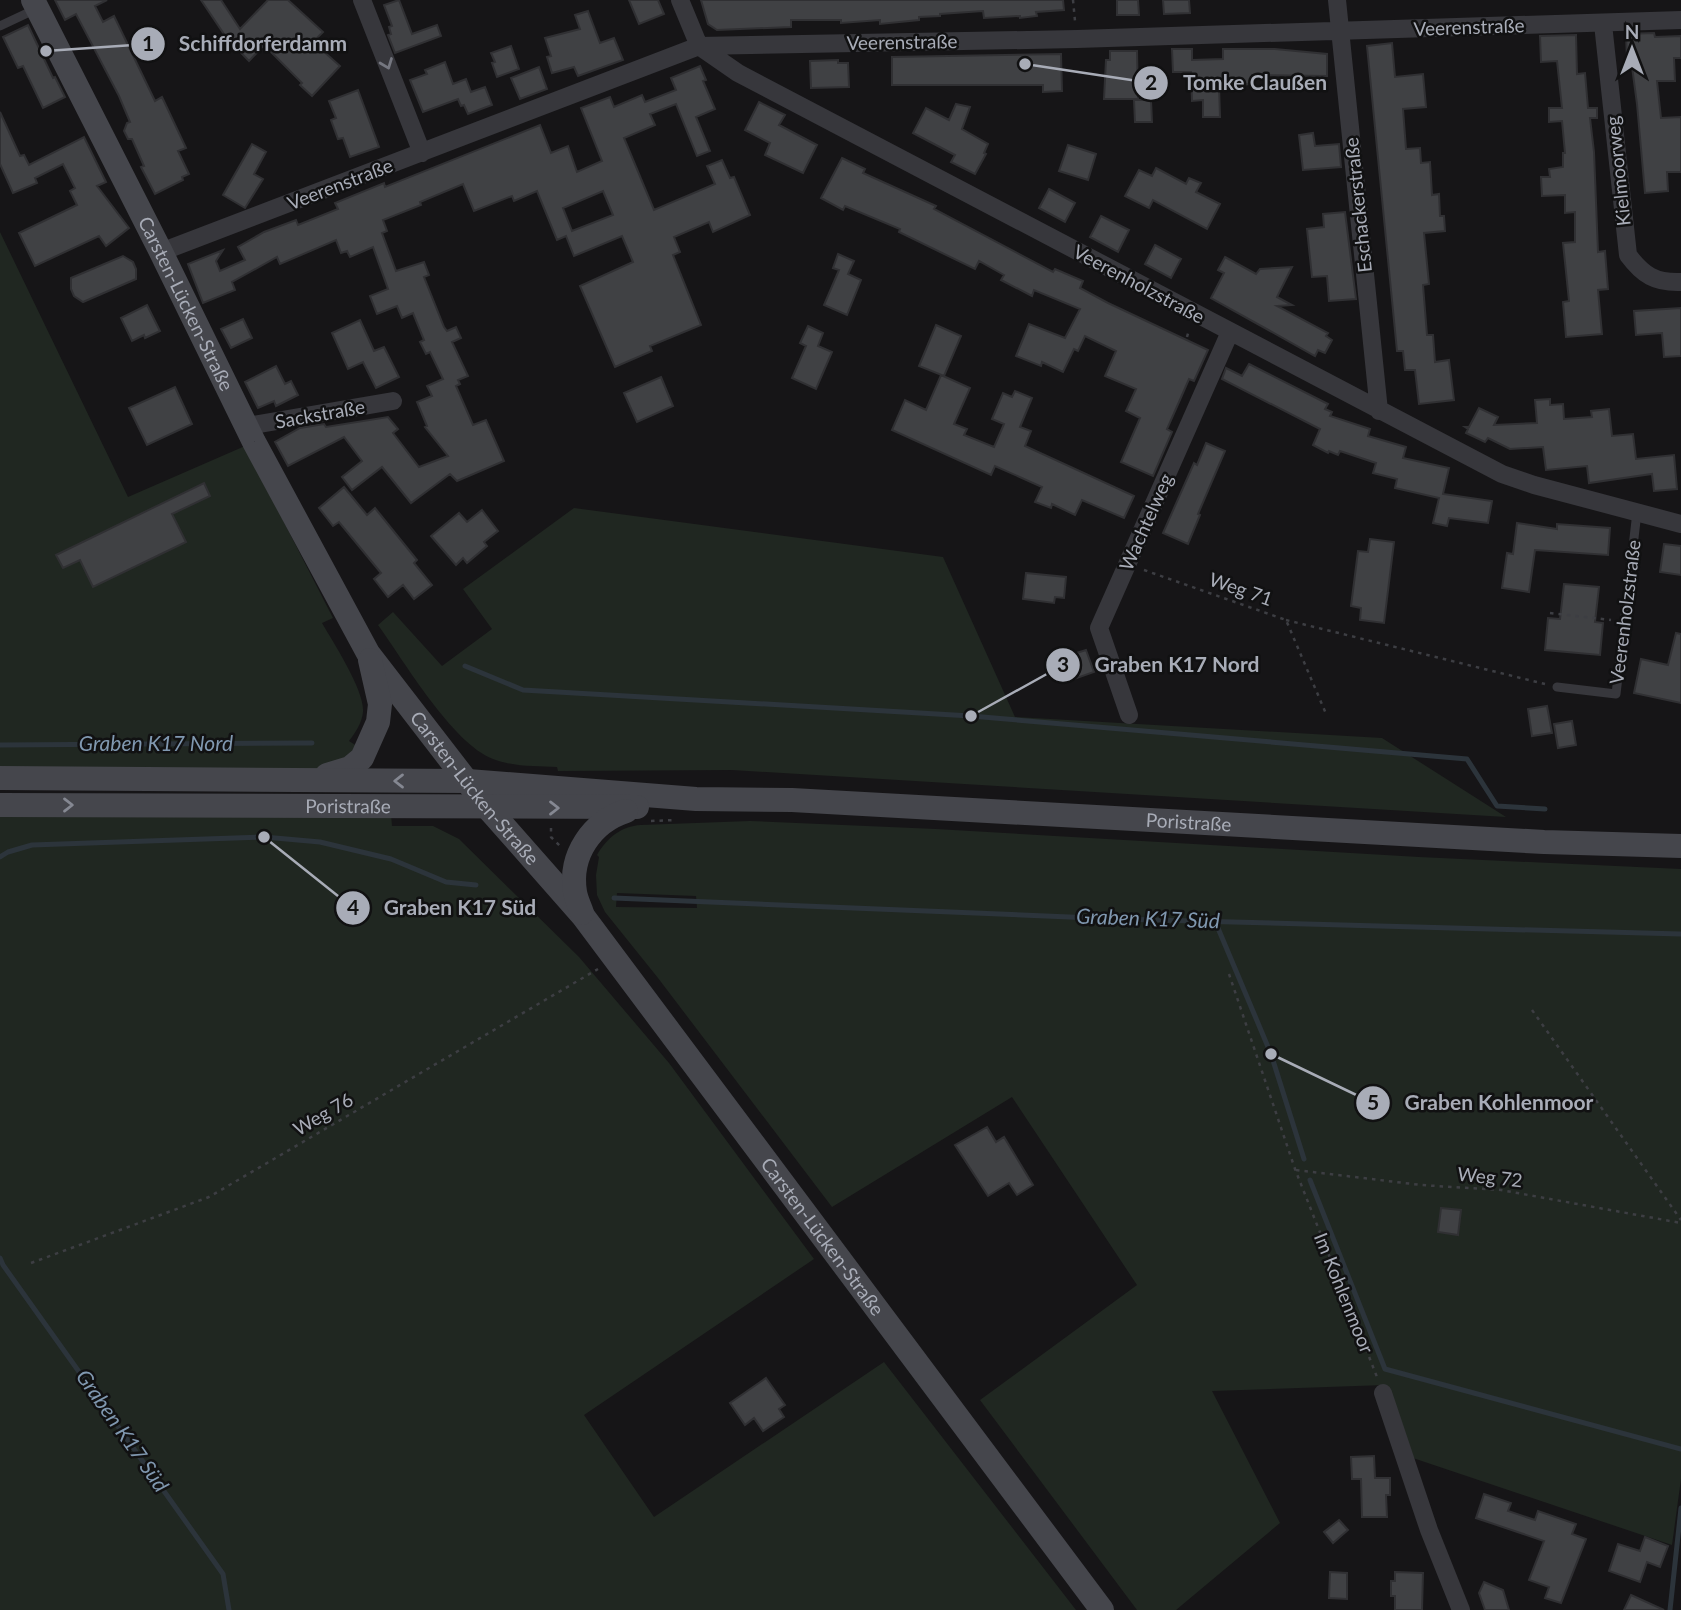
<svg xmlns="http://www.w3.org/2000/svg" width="1681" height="1610" viewBox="0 0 1681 1610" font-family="Lato,sans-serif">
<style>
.green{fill:#202721;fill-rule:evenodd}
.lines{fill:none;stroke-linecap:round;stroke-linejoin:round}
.stream{stroke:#2c343b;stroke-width:5}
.building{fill:#404144;stroke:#303033;stroke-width:2;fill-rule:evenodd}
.path{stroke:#3d3e43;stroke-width:2.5;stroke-dasharray:3.5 5;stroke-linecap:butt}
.lane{stroke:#37373c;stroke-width:9}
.street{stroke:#37373c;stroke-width:18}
.secondary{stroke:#45464c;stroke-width:24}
.oneway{stroke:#757780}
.oneway2{stroke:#858892}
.labels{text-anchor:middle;stroke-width:5;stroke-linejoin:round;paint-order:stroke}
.street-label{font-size:19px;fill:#a8acb7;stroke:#111112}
.water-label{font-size:21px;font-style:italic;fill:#8098b0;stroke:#111112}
.leader{fill:none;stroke:#a8acb7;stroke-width:2.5}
.callout-dot{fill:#a8acb7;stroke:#111112;stroke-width:2.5}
.mark-label{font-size:21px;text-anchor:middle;font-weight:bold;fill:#111}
.callout-label{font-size:21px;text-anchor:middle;font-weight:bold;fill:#a8acb7;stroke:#111112;stroke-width:5;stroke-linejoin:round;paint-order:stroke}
</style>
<rect width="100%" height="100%" fill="#161517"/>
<path class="green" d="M 0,232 L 128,497 L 245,446 L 333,618 L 322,623 C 333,642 365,691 363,712 C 362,723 355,733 349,741 L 360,748 L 338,765 L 310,774 L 0,773 Z
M 574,508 L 943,557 L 1015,717 L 1382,738 L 1506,817 L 732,770 L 558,771 L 557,767 C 536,766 514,767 493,759 C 452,743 404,661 378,625 L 393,612 L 442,666 L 492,629 L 463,589 Z
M 391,814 L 392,826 L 433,826 L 459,839 L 579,957 L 669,1063 L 814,1259 L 584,1415 L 654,1517 L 884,1362 L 1076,1610 L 0,1610 L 0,815 Z
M 750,821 L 936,829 L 1419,857 L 1681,869 L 1681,1479 L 1672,1545 L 1407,1456 L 1385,1385 L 1212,1391 L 1280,1523 L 1176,1610 L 1137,1610 L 980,1400 L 1137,1285 L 1012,1097 L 832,1207 L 658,978 L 605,912 L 597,895 L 596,875 L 599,857 L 597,855 C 607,838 621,826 641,825 ZM 617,893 L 696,896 L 697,908 L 616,907 Z"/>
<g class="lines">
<path class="stream" d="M 465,666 L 523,690 L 971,716 L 1467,759 L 1497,806 L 1545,809
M 0,745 L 312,743
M 0,857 L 8,852 L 32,845 L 264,837 L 320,842 L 391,859 L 446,882 L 476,885
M 614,898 L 1117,919 L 1681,934
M 1215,921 L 1271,1054 L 1304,1159
M 1310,1180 L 1385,1369 L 1681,1449
M 0,1258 L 3,1265 L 223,1574 L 229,1610
M 1670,1610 L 1681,1508"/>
</g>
<path class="building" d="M 55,0 L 107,0 L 95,6 L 103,22 L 114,16 L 155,101 L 162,97 L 186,148 L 178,151 L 189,174 L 182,177 L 183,180 L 155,194 L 141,167 L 144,166 L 132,139 L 128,139 L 124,131 L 127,123 L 130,122 L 119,96 L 76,14 L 65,20 Z
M 201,0 L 221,0 L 240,29 L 268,0 L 288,0 L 323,32 L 313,42 L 340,66 L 312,96 L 300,85 L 302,83 L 264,45 L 249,61 L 226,37 Z
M 399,0 L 412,34 L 437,25 L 441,36 L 395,53 L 388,35 L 391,34 L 389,27 L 392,26 L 384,5 Z
M 629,0 L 658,0 L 664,14 L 639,24 Z
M 701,0 L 1063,0 L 1064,10 L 1036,12 L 1037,16 L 1020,18 L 1020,16 L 984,18 L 983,11 L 940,14 L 940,16 L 919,17 L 919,20 L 880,24 L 880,20 L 841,23 L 841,20 L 791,20 L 791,27 L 717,30 L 708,24 Z
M 1117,0 L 1138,0 L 1139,15 L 1117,15 Z
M 1163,0 L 1189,0 L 1190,13 L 1164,14 Z
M 588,11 L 600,43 L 614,38 L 623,60 L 578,76 L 574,67 L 552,73 L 547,57 L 551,56 L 545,38 L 580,29 L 575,15 Z
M 28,25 L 53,78 L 55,77 L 65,97 L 43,108 L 23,66 L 18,68 L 3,37 Z
M 1654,33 L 1655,37 L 1681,36 L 1681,58 L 1674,58 L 1675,81 L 1657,81 L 1661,118 L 1681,117 L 1681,172 L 1667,172 L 1668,191 L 1645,193 L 1637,104 L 1631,59 L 1627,59 L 1626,34 Z
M 1576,35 L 1577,74 L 1585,73 L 1588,108 L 1597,108 L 1597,118 L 1590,118 L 1594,152 L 1598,252 L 1605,251 L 1608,289 L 1598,290 L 1602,334 L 1566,337 L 1563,302 L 1569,301 L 1563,243 L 1575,242 L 1575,212 L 1565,213 L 1565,195 L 1542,196 L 1541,177 L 1550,177 L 1549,169 L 1563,167 L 1563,153 L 1565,153 L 1562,121 L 1549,122 L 1549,108 L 1562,108 L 1557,61 L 1541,62 L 1540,36 Z
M 1392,43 L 1395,77 L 1423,74 L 1426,107 L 1403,109 L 1406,149 L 1420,148 L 1421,163 L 1430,162 L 1432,195 L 1439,194 L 1440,216 L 1444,216 L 1445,231 L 1424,233 L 1429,284 L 1423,285 L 1427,335 L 1433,335 L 1435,362 L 1449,360 L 1454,400 L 1419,404 L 1415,370 L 1405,370 L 1403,351 L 1397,351 L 1367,46 Z
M 511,46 L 519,69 L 497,77 L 492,63 L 495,62 L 491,53 Z
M 1172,49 L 1192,49 L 1192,60 L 1223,59 L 1223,49 L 1275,49 L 1327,54 L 1327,76 L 1252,75 L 1252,84 L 1219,86 L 1220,117 L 1203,117 L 1203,100 L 1192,101 L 1191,72 L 1173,72 Z
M 1110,51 L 1137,51 L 1138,99 L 1104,99 L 1106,60 L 1110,60 Z
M 1061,54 L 1062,91 L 1043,92 L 1043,85 L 892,85 L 892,57 Z
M 838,60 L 838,63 L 848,63 L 849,87 L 811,88 L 810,61 Z
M 445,62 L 453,84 L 466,79 L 471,92 L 485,87 L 492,105 L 468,114 L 464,105 L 461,106 L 458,99 L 423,112 L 410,80 L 427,74 L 425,70 Z
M 700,66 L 706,80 L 703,81 L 715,109 L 696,117 L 710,151 L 697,156 L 676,104 L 650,114 L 655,125 L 624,138 L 654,210 L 715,184 L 707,166 L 722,160 L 730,178 L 734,177 L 750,215 L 713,232 L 709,222 L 674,237 L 680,252 L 673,255 L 701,325 L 650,346 L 652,351 L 615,367 L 580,286 L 633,262 L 622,236 L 574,256 L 566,236 L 557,240 L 537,191 L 514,201 L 512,196 L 474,211 L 463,184 L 420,202 L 421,205 L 383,220 L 387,231 L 382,233 L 396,271 L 424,262 L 429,275 L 424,277 L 444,327 L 447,331 L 456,327 L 461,338 L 452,342 L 468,376 L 458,380 L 460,384 L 456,386 L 473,425 L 486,420 L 504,461 L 457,481 L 450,474 L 411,503 L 382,467 L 352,490 L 342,477 L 362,461 L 344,437 L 288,466 L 275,442 L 300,428 L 324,424 L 326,427 L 388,417 L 398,429 L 393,433 L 419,467 L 448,456 L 425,427 L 427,426 L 417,402 L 432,396 L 427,386 L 443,379 L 430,352 L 426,354 L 420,342 L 424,340 L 413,313 L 402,318 L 397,306 L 377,314 L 370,296 L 388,289 L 373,247 L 350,257 L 347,251 L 341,253 L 336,240 L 280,264 L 277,257 L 232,282 L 235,290 L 203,303 L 188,264 L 223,250 L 216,261 L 220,271 L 245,260 L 238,247 L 264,232 L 296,220 L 298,225 L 338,209 L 335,203 L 384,183 L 385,187 L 540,125 L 551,153 L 568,146 L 577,172 L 602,161 L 581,108 L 610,97 L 614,107 L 642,95 L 645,102 L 676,90 L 671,78 ZM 603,191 L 613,215 L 572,231 L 563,208 Z
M 539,67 L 547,89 L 520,99 L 511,78 Z
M 358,90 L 379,147 L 350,157 L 343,138 L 338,139 L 331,120 L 336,118 L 329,101 Z
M 1134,100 L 1151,100 L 1152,122 L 1135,122 Z
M 759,102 L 785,115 L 779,125 L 817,145 L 803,173 L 765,155 L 770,143 L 745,130 Z
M 956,104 L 970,107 L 962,129 L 988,144 L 984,153 L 986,154 L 975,174 L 951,162 L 955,155 L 913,133 L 926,108 L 949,120 Z
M 0,112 L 20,156 L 24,155 L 29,165 L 84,137 L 106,182 L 97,186 L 129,228 L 106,246 L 99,236 L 35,266 L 19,233 L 77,205 L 70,191 L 75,188 L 63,164 L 35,178 L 37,183 L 13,193 L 0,164 Z
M 1313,133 L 1315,146 L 1339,144 L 1341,167 L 1303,170 L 1299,135 Z
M 252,144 L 266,152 L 254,174 L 263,179 L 245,208 L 223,195 Z
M 1068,145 L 1096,154 L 1088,180 L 1059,171 Z
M 842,158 L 865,169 L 863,173 L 936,206 L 934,209 L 1053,272 L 1055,269 L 1083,281 L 1080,288 L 1108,303 L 1208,350 L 1194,381 L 1189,379 L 1179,402 L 1167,429 L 1172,432 L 1153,476 L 1121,462 L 1140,418 L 1126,411 L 1136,389 L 1105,376 L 1116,351 L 1085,336 L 1078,351 L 1074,349 L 1063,372 L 1042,362 L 1041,366 L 1016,356 L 1029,324 L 1065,338 L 1080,309 L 1034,290 L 1032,296 L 1001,280 L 1004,275 L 979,261 L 975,269 L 899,232 L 900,229 L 845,206 L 843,210 L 821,198 Z
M 1156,168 L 1186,184 L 1189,178 L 1201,183 L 1196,192 L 1220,204 L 1207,229 L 1153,200 L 1149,208 L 1125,196 L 1139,170 L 1152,176 Z
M 1049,189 L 1075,203 L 1065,222 L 1039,208 Z
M 1345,212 L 1356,299 L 1329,301 L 1327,276 L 1312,277 L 1307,229 L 1324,227 L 1323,214 Z
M 1101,216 L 1129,230 L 1118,252 L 1090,237 Z
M 1155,245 L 1181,259 L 1171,278 L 1145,264 Z
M 838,254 L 854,261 L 848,274 L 861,280 L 847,315 L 824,305 L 839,270 L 833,268 Z
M 123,256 L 133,262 L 136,269 L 136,279 L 83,302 L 74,296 L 71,289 L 71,278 Z
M 1225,257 L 1256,274 L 1260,269 L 1292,267 L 1277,297 L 1292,305 L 1277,306 L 1328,333 L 1326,336 L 1332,340 L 1325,353 L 1318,350 L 1315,356 L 1211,298 L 1224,273 L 1218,270 Z
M 147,305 L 160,331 L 145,338 L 144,335 L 132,341 L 121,318 Z
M 1681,308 L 1681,356 L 1664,357 L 1662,333 L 1636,335 L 1634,311 Z
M 243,319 L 252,338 L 231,348 L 221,329 Z
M 360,320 L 374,351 L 384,347 L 399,377 L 376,388 L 363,362 L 348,369 L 332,333 Z
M 936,325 L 961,336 L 944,376 L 919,366 Z
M 808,326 L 823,333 L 818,346 L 832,352 L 816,389 L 792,378 L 806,346 L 800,343 Z
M 1249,364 L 1328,404 L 1325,409 L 1332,412 L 1330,416 L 1370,429 L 1368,436 L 1406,447 L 1403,458 L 1449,468 L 1443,494 L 1492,501 L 1488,523 L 1449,518 L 1447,526 L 1433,523 L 1439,498 L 1395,488 L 1397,479 L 1373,473 L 1376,463 L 1340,451 L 1338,455 L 1329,451 L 1328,453 L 1313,445 L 1320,429 L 1222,379 L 1226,368 L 1242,376 Z
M 276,366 L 285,384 L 291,381 L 298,395 L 276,406 L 274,401 L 258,408 L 245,382 Z
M 941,375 L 970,388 L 954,424 L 967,429 L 964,435 L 994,447 L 1004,424 L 992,419 L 1003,393 L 1012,397 L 1015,391 L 1032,398 L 1020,427 L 1031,431 L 1025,446 L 1134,496 L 1124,518 L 1082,500 L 1075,515 L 1052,504 L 1051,508 L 1035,502 L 1042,487 L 995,466 L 991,475 L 892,430 L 905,400 L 926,410 Z
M 661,377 L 673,406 L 637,422 L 624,393 Z
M 175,387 L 192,424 L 147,445 L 129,408 Z
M 1550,399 L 1550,405 L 1563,404 L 1564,419 L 1592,417 L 1591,411 L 1609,409 L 1612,436 L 1633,434 L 1636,459 L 1674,455 L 1677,489 L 1654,491 L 1652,474 L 1589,483 L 1587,466 L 1546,470 L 1543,447 L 1510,449 L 1488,438 L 1485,442 L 1466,433 L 1468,429 L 1465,427 L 1469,427 L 1479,408 L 1498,417 L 1494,425 L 1537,423 L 1535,400 Z
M 1206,443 L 1225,451 L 1198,514 L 1200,515 L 1188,544 L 1163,533 L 1194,463 L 1197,465 Z
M 204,483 L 210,496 L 172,514 L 186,542 L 93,587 L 80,560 L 63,568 L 56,555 Z
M 344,487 L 367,515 L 375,508 L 417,560 L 414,563 L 432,585 L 414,599 L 403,585 L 388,597 L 374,579 L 381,573 L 339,522 L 333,526 L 319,508 Z
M 482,510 L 498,531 L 484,542 L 487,546 L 467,563 L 463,558 L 456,565 L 431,536 L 459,513 L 467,522 Z
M 1517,523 L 1557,529 L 1557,524 L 1610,528 L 1608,555 L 1535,550 L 1529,592 L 1502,588 L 1507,553 L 1513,554 Z
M 1370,539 L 1394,542 L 1384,623 L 1360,620 L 1361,608 L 1351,606 L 1358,551 L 1368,552 Z
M 1664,544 L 1681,546 L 1681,575 L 1660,572 Z
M 1026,573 L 1066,577 L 1064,598 L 1055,597 L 1054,603 L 1023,599 Z
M 1564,584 L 1599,587 L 1595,622 L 1603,623 L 1600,655 L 1545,650 L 1548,618 L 1560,619 Z
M 1676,633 L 1681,634 L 1681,703 L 1634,693 L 1641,659 L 1668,665 Z
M 1086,650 L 1094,672 L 1074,679 L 1067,656 Z
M 1547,706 L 1552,733 L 1532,736 L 1528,709 Z
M 1572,721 L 1576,745 L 1558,748 L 1554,724 Z
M 987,1127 L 996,1142 L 1004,1137 L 1033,1185 L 1017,1195 L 1009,1183 L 988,1196 L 955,1145 Z
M 1441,1208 L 1461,1210 L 1458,1235 L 1438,1232 Z
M 766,1378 L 785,1405 L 779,1409 L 784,1417 L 763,1431 L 754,1418 L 745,1425 L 730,1403 Z
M 1374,1456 L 1375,1478 L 1390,1478 L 1390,1495 L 1386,1495 L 1387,1517 L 1362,1517 L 1361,1479 L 1352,1479 L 1351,1457 Z
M 1484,1494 L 1511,1503 L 1508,1511 L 1535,1520 L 1538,1511 L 1576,1524 L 1572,1534 L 1586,1539 L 1561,1603 L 1545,1598 L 1549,1587 L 1529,1580 L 1544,1541 L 1476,1518 Z
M 1339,1520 L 1348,1530 L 1333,1543 L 1324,1532 Z
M 1645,1537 L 1668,1546 L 1660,1567 L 1647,1562 L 1640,1582 L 1609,1571 L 1618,1544 L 1640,1551 Z
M 1330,1572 L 1347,1573 L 1347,1599 L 1329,1598 Z
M 1395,1572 L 1423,1573 L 1422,1610 L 1395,1610 L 1395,1596 L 1391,1596 L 1391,1581 L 1395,1581 Z
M 1484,1582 L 1503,1590 L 1509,1610 L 1485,1610 L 1479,1593 Z
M 1631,1595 L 1664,1610 L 1624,1610 Z"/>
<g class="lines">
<path class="path" d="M 1073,0 L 1075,21
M 1187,337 L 1189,330
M 1144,570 L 1286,620 L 1327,716
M 1550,613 L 1611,620
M 1286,620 L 1545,684
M 651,821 L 676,820
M 551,828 L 551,837 L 560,846
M 1229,974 L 1295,1169 L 1377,1377
M 1532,1010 L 1681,1220
M 1296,1170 L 1421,1185 L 1501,1190 L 1681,1223
M 31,1263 L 209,1197 L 598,969"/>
<path class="lane" d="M 0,26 L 36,9
M 1557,687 L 1616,694 L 1637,512"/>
<path class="street" d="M 362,0 L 422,153
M 680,0 L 699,46 L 738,73 L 1502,474 L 1534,485 L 1681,524
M 1337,0 L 1379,411
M 1603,24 L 1628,255 C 1643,275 1655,283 1681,282
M 161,252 L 699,46 L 1077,39 L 1681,20
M 247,426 L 393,401
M 1129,715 L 1099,628 L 1230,332
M 1383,1393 L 1429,1530 L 1461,1610"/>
<g class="secondary">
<path id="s1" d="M 33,0 L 161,252 L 254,442 L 368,653 L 486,806 L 583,916 L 1102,1610"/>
<path d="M 327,775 L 350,768 L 362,758 L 378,722 L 380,704 L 370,660"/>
<path id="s2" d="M 0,778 L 468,781 L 696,799 L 792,800 L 1544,842 L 1681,846"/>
<path id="s3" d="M 0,805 L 637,807"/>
<path d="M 582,913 C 580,907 576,899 575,892 C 569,855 592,822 626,811"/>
</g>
</g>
<defs><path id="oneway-chevron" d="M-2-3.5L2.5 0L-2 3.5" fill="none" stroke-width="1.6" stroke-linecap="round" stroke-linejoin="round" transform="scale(1.75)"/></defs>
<use class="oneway" href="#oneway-chevron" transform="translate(387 64) rotate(69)"/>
<g class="oneway2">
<use href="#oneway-chevron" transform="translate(399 781) rotate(-180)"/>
<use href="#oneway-chevron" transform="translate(68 805)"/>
<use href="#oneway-chevron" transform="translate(554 808)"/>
</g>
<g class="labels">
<g class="street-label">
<text transform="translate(1469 27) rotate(-2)" y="7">Veerenstraße</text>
<text transform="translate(902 42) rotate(-1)" y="7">Veerenstraße</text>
<text transform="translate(1618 171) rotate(-96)" y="7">Kielmoorweg</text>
<text transform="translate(340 184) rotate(-21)" y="7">Veerenstraße</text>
<text transform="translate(1358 205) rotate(-96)" y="7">Eschackerstraße</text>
<text transform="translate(1139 284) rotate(28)" y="7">Veerenholzstraße</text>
<text dy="7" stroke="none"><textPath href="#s1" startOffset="340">Carsten-Lücken-Straße</textPath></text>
<text transform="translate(320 414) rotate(-10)" y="7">Sackstraße</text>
<text transform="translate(1146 522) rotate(-66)" y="7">Wachtelweg</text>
<text transform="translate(1241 589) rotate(19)" y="7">Weg 71</text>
<text transform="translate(1625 612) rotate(-83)" y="7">Veerenholzstraße</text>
<text dy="7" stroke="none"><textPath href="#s1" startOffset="906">Carsten-Lücken-Straße</textPath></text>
<text dy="7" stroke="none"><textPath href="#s3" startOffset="348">Poristraße</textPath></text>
<text dy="7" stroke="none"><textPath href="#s2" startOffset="1190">Poristraße</textPath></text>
<text transform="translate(323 1114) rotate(-30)" y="7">Weg 76</text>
<text transform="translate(1490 1177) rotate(6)" y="7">Weg 72</text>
<text dy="7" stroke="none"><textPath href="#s1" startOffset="1474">Carsten-Lücken-Straße</textPath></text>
<text transform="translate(1344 1293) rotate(68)" y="7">Im Kohlenmoor</text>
</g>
<g class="water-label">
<text x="156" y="751">Graben K17 Nord</text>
<text transform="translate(1148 919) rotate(2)" y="7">Graben K17 Süd</text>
<text transform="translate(122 1431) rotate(55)" y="7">Graben K17 Süd</text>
</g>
</g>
<path class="leader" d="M46 51L148 44M1025 64L1151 83M971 716L1063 665M264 837L353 908M1271 1054L1373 1103"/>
<g class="callout-dot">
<circle cx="46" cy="51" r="7"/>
<circle cx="1025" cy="64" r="7"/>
<circle cx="971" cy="716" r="7"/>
<circle cx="264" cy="837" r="7"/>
<circle cx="1271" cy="1054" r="7"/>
<circle cx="148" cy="44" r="18"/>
<circle cx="1151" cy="83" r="18"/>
<circle cx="1063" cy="665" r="18"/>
<circle cx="353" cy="908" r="18"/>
<circle cx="1373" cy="1103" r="18"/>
</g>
<g class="mark-label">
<text x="148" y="51">1</text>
<text x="1151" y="90">2</text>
<text x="1063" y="672">3</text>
<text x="353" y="915">4</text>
<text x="1373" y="1110">5</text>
</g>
<g class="callout-label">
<text x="263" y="51">Schiffdorferdamm</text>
<text x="1255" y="90">Tomke Claußen</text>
<text x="1177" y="672">Graben K17 Nord</text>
<text x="460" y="915">Graben K17 Süd</text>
<text x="1499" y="1110">Graben Kohlenmoor</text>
</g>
<g transform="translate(1632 49)" stroke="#111112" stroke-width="5" paint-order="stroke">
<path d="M0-5L12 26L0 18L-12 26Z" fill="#a8acb7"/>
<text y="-10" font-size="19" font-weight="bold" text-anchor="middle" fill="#a8acb7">N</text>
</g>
</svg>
